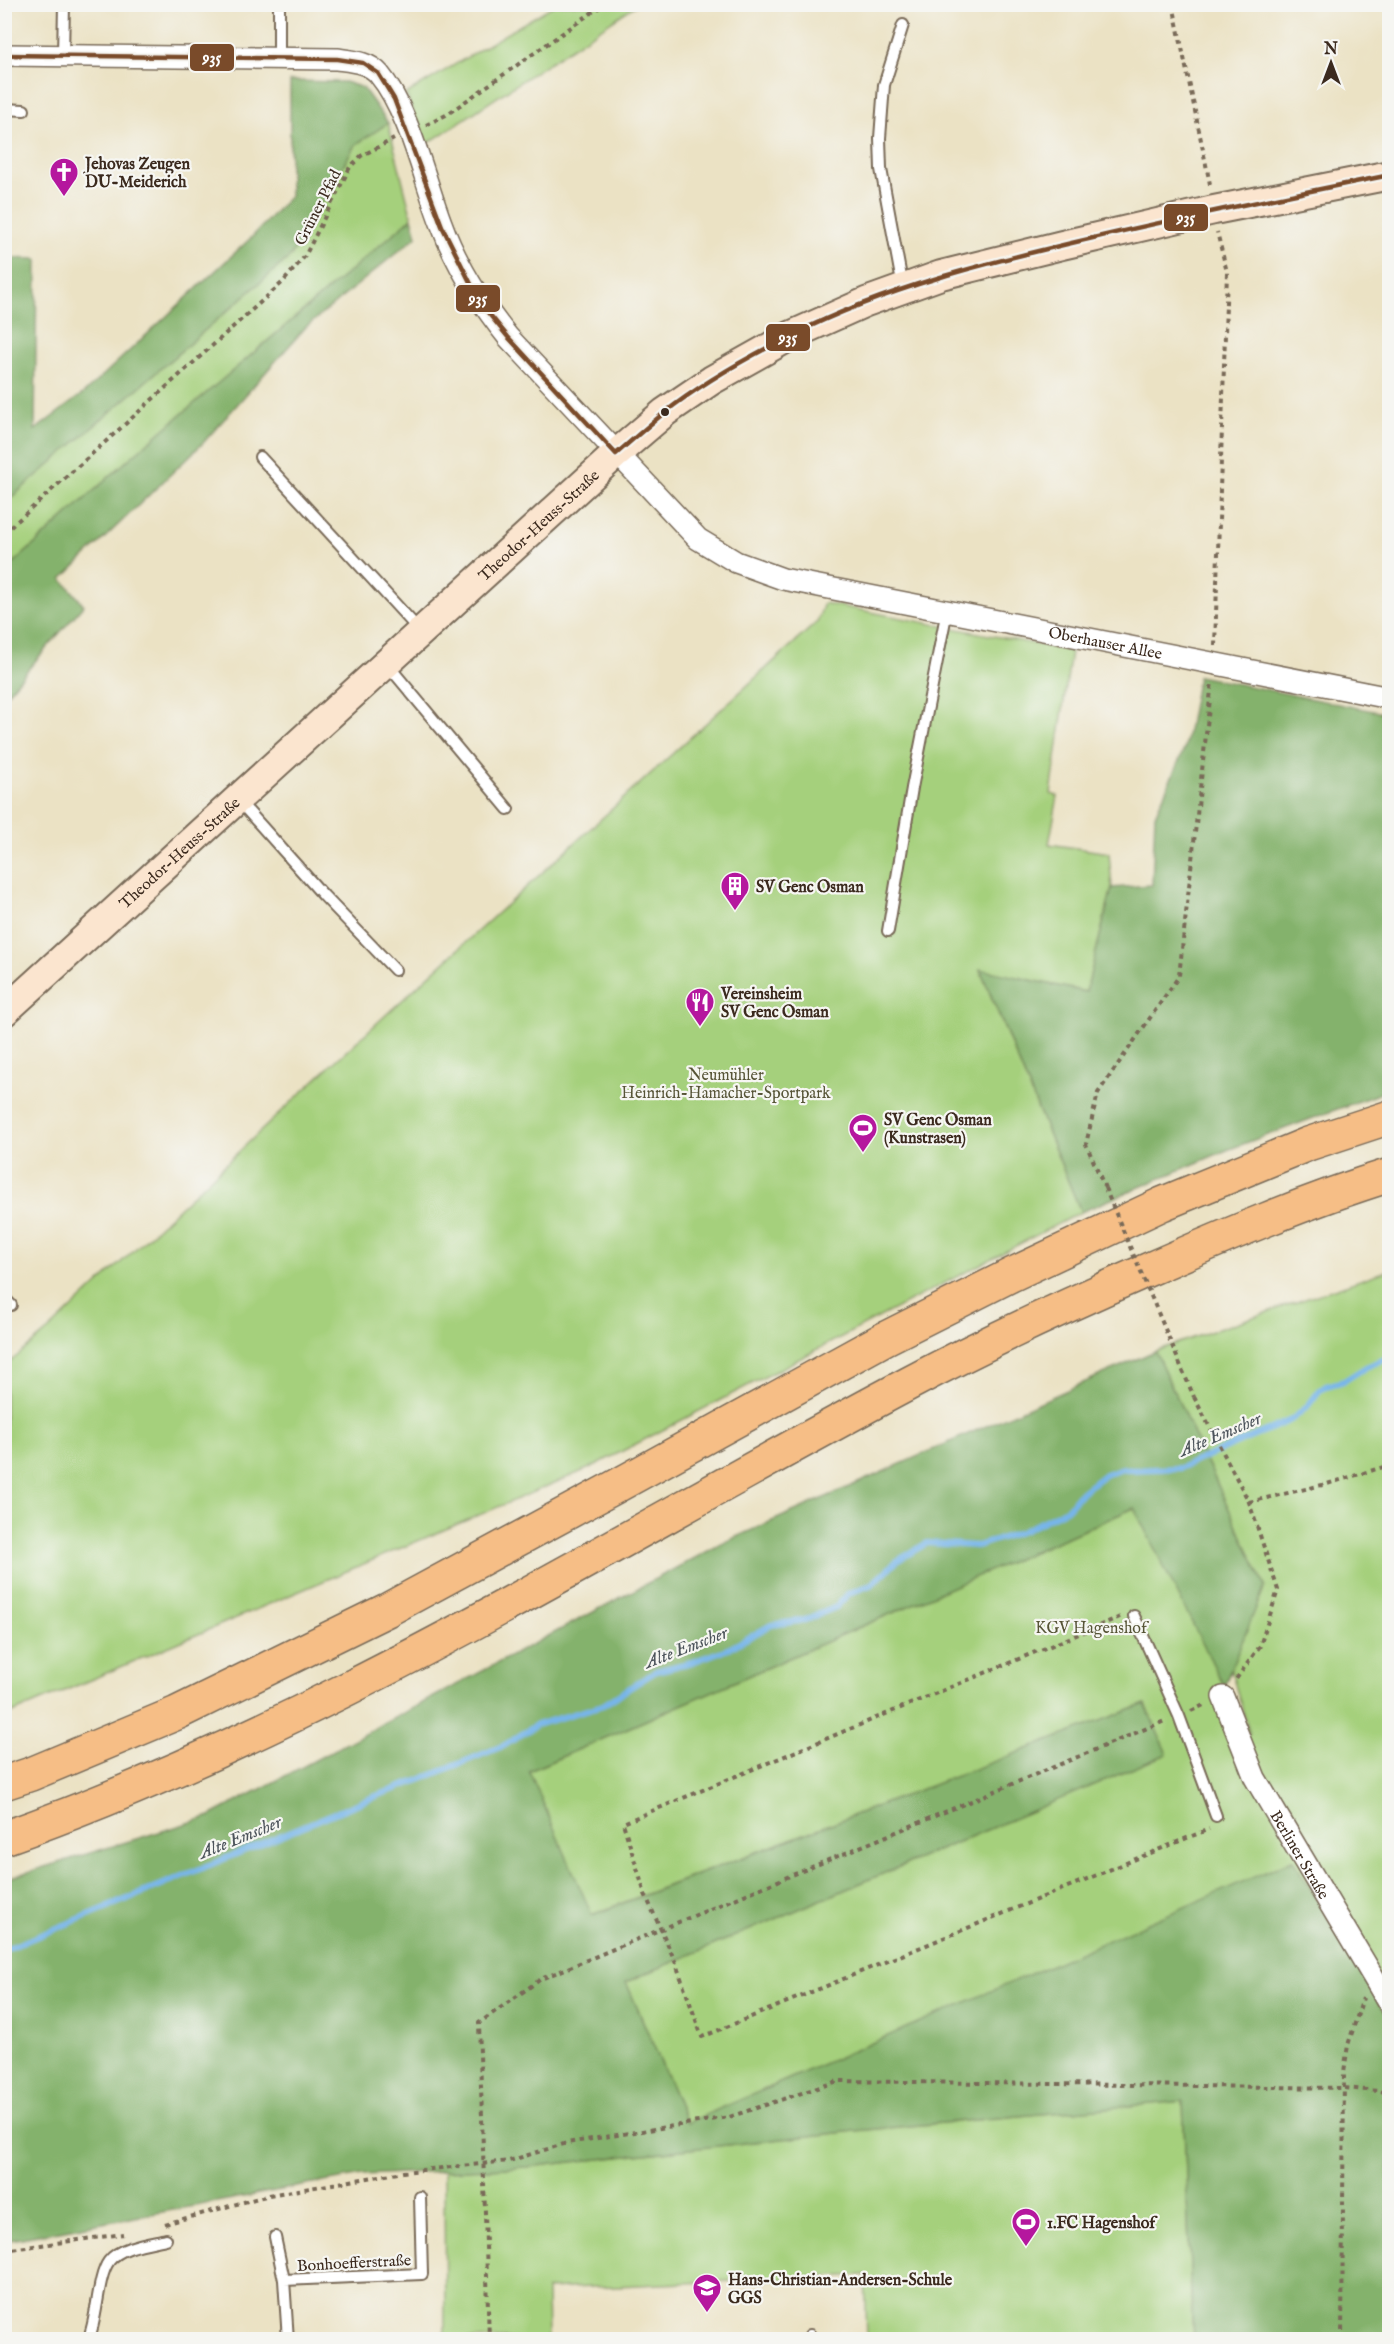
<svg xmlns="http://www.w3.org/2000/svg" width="1394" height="2344" viewBox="0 0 1394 2344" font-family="'IM FELL English',serif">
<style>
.green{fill:#a5d07c;stroke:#707d4d;stroke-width:1.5;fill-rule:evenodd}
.forest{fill:#84b26c;stroke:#606e45;stroke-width:1.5}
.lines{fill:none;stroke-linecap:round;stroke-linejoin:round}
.stream{stroke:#77b5ea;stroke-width:6}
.lane-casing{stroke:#796a58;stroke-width:14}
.street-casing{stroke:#796a58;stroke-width:24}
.secondary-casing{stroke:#796a58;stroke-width:32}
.highway-casing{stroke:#796a58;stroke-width:36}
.path{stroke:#796a58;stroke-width:4;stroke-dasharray:4.5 4.5;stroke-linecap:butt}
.lane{stroke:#fff;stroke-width:10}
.street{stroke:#fff;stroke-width:21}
.secondary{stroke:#fbe5cf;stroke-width:28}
.highway{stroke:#f6be86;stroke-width:33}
.path-bridge{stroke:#796a58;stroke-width:4;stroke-dasharray:4.5 4.5;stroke-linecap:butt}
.bus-1-casing{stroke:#f6f6f2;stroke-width:9}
.bus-1{stroke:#7a4b2a;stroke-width:4.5}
.bus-dot{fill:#3b2a1e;stroke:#f6f6f2;stroke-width:2}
.labels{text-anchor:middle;stroke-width:4.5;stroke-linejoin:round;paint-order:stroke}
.poi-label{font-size:16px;font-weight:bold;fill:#3b2a1e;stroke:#f6f6f2;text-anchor:start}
.street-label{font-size:16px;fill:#3b2a1e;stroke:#f6f6f2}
.park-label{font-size:16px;fill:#565436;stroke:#f6f6f2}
.water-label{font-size:18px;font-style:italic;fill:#4d545b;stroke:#f6f6f2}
.line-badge{stroke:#f6f6f2;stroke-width:2}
.badge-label{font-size:16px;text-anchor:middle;font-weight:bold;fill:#fff}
</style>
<rect width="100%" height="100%" fill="#f6f6f2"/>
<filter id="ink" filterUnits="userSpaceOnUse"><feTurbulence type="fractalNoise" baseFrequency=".0167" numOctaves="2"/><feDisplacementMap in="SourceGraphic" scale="12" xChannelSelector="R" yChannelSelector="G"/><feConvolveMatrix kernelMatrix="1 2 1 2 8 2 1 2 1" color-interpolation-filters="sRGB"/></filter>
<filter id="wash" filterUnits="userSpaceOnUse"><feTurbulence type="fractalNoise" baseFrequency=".008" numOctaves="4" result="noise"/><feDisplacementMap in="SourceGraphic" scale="24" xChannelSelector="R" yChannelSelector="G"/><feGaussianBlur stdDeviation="1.35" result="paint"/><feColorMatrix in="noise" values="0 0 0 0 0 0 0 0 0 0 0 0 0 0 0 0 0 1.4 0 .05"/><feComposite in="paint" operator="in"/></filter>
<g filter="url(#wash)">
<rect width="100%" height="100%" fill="#ebe2c4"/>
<path class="green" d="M 554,5 L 636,5 L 425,145 L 406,94 Z
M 388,123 L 412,218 L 129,459 L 5,571 L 4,503 L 291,256 L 355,145 Z
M 824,603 L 1071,651 L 1051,794 L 1058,796 L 1049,844 L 1109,853 L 1112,888 L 1086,992 L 980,970 L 1081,1212 L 590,1468 L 5,1716 L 5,1366 L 50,1329 L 331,1065 L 817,622 Z
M 1389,1270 L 1389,2018 L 1292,1860 L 1268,1873 L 687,2123 L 626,1982 L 1166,1754 L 1146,1704 L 591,1915 L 529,1771 L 1134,1508 L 1265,1586 L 1155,1351 ZM 1230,1671 L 1231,1671 L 1250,1735 L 1224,1686 Z
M 1183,2101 L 1193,2339 L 867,2339 L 865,2275 L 547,2289 L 548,2339 L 445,2339 L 444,2171 L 526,2167 L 855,2131 Z"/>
<path class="forest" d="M 290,81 L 345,82 L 363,88 L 388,123 L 355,145 L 291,256 L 5,503 L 5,258 L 37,259 L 35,430 L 85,392 L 253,236 L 290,196 Z
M 412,218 L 417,236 L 305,328 L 203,443 L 62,579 L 84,605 L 5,696 L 5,571 L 129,459 Z
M 1198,676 L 1389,714 L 1389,1090 L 1227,1150 L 1081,1212 L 980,969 L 1086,992 L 1112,888 L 1152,885 L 1155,815 L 1185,747 Z
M 1155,1351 L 1265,1586 L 1224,1686 L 1134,1508 L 529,1771 L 592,1915 L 1145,1704 L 1167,1754 L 626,1982 L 687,2123 L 1293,1860 L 1389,2018 L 1389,2339 L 1193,2339 L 1183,2101 L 855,2131 L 526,2167 L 362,2175 L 5,2241 L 5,1879 L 208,1817 L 725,1542 Z"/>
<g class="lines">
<path class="stream" d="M 4,1950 L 376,1796 L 417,1781 L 505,1745 L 536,1725 L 603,1705 L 656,1671 L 692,1662 L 730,1648 L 771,1625 L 805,1620 L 836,1607 L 849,1593 L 871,1585 L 897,1561 L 927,1543 L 977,1546 L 1023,1531 L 1067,1509 L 1082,1492 L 1105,1474 L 1123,1468 L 1131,1470 L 1180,1468 L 1291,1420 L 1307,1407 L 1319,1391 L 1326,1386 L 1344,1381 L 1366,1367 L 1390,1357"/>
</g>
</g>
<g filter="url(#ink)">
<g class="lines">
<g class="lane-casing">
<path id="lane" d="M 279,4 L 279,58
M 903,25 L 884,85 L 880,138 L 881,169 L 903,288
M 63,56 L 64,4
M 4,109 L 24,110
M 260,457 L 421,632
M 387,664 L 508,809
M 238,800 L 324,896 L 395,970
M 888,931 L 912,788 L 947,610
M 4,1298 L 11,1305
M 1134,1616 L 1179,1716 L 1216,1816
M 275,2237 L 284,2280
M 88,2340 C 98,2318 97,2277 109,2261 C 121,2246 149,2243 166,2239
M 288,2340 L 284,2280 L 422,2274 L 420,2197
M 810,2340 L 810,2335"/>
</g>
<g class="street-casing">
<g id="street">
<path id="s1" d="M 4,55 L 337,59 C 351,61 369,62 379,74 C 409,110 424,179 441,223 C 456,265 480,302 508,337 L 698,539 L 736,562 L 783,579 L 1390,698"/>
<path id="s2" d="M 1223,1697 L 1255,1778 L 1390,2005"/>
</g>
</g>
<g class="secondary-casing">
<g id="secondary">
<path id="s3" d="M 4,1012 L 616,454 L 665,412 L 712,380 L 792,335 L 866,302 L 941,275 L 1062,245 L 1214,210 L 1390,175"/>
</g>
</g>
<g class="highway-casing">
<path id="highway" d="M 4,1783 L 31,1774 L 177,1713 L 387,1610 L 613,1488 L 884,1339 L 1011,1275 L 1162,1204 L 1308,1144 L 1390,1117
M 4,1838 C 324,1725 610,1542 908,1384 C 985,1343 1065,1306 1145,1271 C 1225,1236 1306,1201 1390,1175"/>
</g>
<path class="path" d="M 1173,4 L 1211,189
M 426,125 L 446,115 L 604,4
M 4,533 L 283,282 L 305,256 L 350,167 L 361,156 L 394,139
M 1215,646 L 1227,272 L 1217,232
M 1105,1188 L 1086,1144 L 1098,1093 L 1179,976 L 1212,681
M 1194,1397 L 1249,1502 L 1278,1590 L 1260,1646 L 1234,1682
M 1249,1502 L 1327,1484 L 1390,1465
M 1120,1617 L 623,1823 L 645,1894 L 675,1961 L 702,2037 L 1209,1829
M 1191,1711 L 1206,1704
M 165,2224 L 269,2195 L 403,2172 L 509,2161 L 567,2143 L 729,2117 L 838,2081 L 1344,2088 L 1390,2092
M 4,2250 L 123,2234
M 489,2340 L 479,2023 L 541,1979 L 1167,1720
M 1342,2340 L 1344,2072 L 1348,2045 L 1363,1998"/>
<use href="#lane" class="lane"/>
<use href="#street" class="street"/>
<use href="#secondary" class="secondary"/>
<use href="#highway" class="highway"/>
<path class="path-bridge" d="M 1105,1188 L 1194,1397"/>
<g class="bus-1-casing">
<path id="bus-1" d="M 4,55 L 337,59 L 363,63 L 378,73 L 394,99 L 442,226 L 481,304 L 508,337 L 616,454
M 616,454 C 632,440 648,426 664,413 C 703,382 748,357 792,335 C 887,287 989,262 1093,238 C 1191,215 1290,195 1390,175"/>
</g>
<use href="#bus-1" class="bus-1"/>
</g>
</g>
<defs>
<g id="church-pin" transform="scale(1.5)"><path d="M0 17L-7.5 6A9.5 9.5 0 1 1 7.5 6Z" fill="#b5179e" stroke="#f6f6f2"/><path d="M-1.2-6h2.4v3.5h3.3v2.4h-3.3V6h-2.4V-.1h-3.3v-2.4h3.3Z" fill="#fff"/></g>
<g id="building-pin" transform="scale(1.5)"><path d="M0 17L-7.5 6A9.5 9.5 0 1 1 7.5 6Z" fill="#b5179e" stroke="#f6f6f2"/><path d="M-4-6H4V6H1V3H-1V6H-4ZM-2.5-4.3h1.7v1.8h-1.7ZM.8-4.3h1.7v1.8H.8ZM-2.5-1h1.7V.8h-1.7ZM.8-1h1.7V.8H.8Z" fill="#fff"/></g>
<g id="restaurant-pin" transform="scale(1.5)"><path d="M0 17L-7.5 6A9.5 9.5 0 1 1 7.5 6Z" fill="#b5179e" stroke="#f6f6f2"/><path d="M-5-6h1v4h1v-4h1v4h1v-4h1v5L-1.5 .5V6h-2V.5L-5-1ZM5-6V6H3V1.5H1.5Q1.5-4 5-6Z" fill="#fff"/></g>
<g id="stadium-pin" transform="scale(1.5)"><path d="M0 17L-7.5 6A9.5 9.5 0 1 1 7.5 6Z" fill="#b5179e" stroke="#f6f6f2"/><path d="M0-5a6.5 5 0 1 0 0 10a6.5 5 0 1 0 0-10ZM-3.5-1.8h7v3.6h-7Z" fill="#fff"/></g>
<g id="school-pin" transform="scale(1.5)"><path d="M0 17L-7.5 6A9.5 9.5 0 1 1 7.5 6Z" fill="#b5179e" stroke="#f6f6f2"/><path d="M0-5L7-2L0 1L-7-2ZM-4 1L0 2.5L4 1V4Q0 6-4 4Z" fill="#fff"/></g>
</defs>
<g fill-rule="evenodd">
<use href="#church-pin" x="64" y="172"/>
<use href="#building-pin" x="735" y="886"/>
<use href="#restaurant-pin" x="700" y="1002"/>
<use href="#stadium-pin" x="863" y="1128"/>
<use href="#stadium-pin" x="1026" y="2222"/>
<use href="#school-pin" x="707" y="2288"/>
</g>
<circle class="bus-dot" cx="665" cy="412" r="5"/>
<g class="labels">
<g class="poi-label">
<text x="85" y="169">Jehovas Zeugen<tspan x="85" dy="18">DU-Meiderich</tspan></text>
<text x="756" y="892">SV Genc Osman</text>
<text x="721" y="999">Vereinsheim<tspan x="721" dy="18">SV Genc Osman</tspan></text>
<text x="884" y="1125">SV Genc Osman<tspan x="884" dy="18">(Kunstrasen)</tspan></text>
<text x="1047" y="2228">1.FC Hagenshof</text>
<text x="728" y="2285">Hans-Christian-Andersen-Schule<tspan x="728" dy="18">GGS</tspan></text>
</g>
<g class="street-label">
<text transform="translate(317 207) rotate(-63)" y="6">Grüner Pfad</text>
<text dy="6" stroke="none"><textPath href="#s3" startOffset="723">Theodor-Heuss-Straße</textPath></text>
<text dy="6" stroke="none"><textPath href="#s1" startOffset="1374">Oberhauser Allee</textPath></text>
<text dy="6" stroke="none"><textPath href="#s3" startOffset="237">Theodor-Heuss-Straße</textPath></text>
<text dy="6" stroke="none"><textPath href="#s2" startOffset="176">Berliner Straße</textPath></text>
<text transform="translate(354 2262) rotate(-3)" y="6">Bonhoefferstraße</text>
</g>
<g class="park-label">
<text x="726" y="1080">Neumühler<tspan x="726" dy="18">Heinrich-Hamacher-Sportpark</tspan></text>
<text x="1091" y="1633">KGV Hagenshof</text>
</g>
<g class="water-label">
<text transform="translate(1220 1434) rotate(-23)" y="6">Alte Emscher</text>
<text transform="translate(686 1647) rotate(-21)" y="6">Alte Emscher</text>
<text transform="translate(240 1837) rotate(-22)" y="6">Alte Emscher</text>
</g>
</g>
<g class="line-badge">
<rect x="189" y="43" width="46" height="29" rx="6" fill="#7a4b2a"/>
<rect x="1163" y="203" width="46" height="29" rx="6" fill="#7a4b2a"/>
<rect x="455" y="284" width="46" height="29" rx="6" fill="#7a4b2a"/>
<rect x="765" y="323" width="46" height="29" rx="6" fill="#7a4b2a"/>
</g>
<g class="badge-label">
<text x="212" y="63">935</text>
<text x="1186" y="223">935</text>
<text x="478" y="304">935</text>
<text x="788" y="343">935</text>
</g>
<rect width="1394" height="2344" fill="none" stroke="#f6f6f2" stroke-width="24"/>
<g transform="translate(1331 63)" stroke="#f6f6f2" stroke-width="4.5" paint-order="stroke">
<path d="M0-4.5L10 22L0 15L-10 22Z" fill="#3b2a1e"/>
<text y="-9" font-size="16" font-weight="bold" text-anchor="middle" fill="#3b2a1e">N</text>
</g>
</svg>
